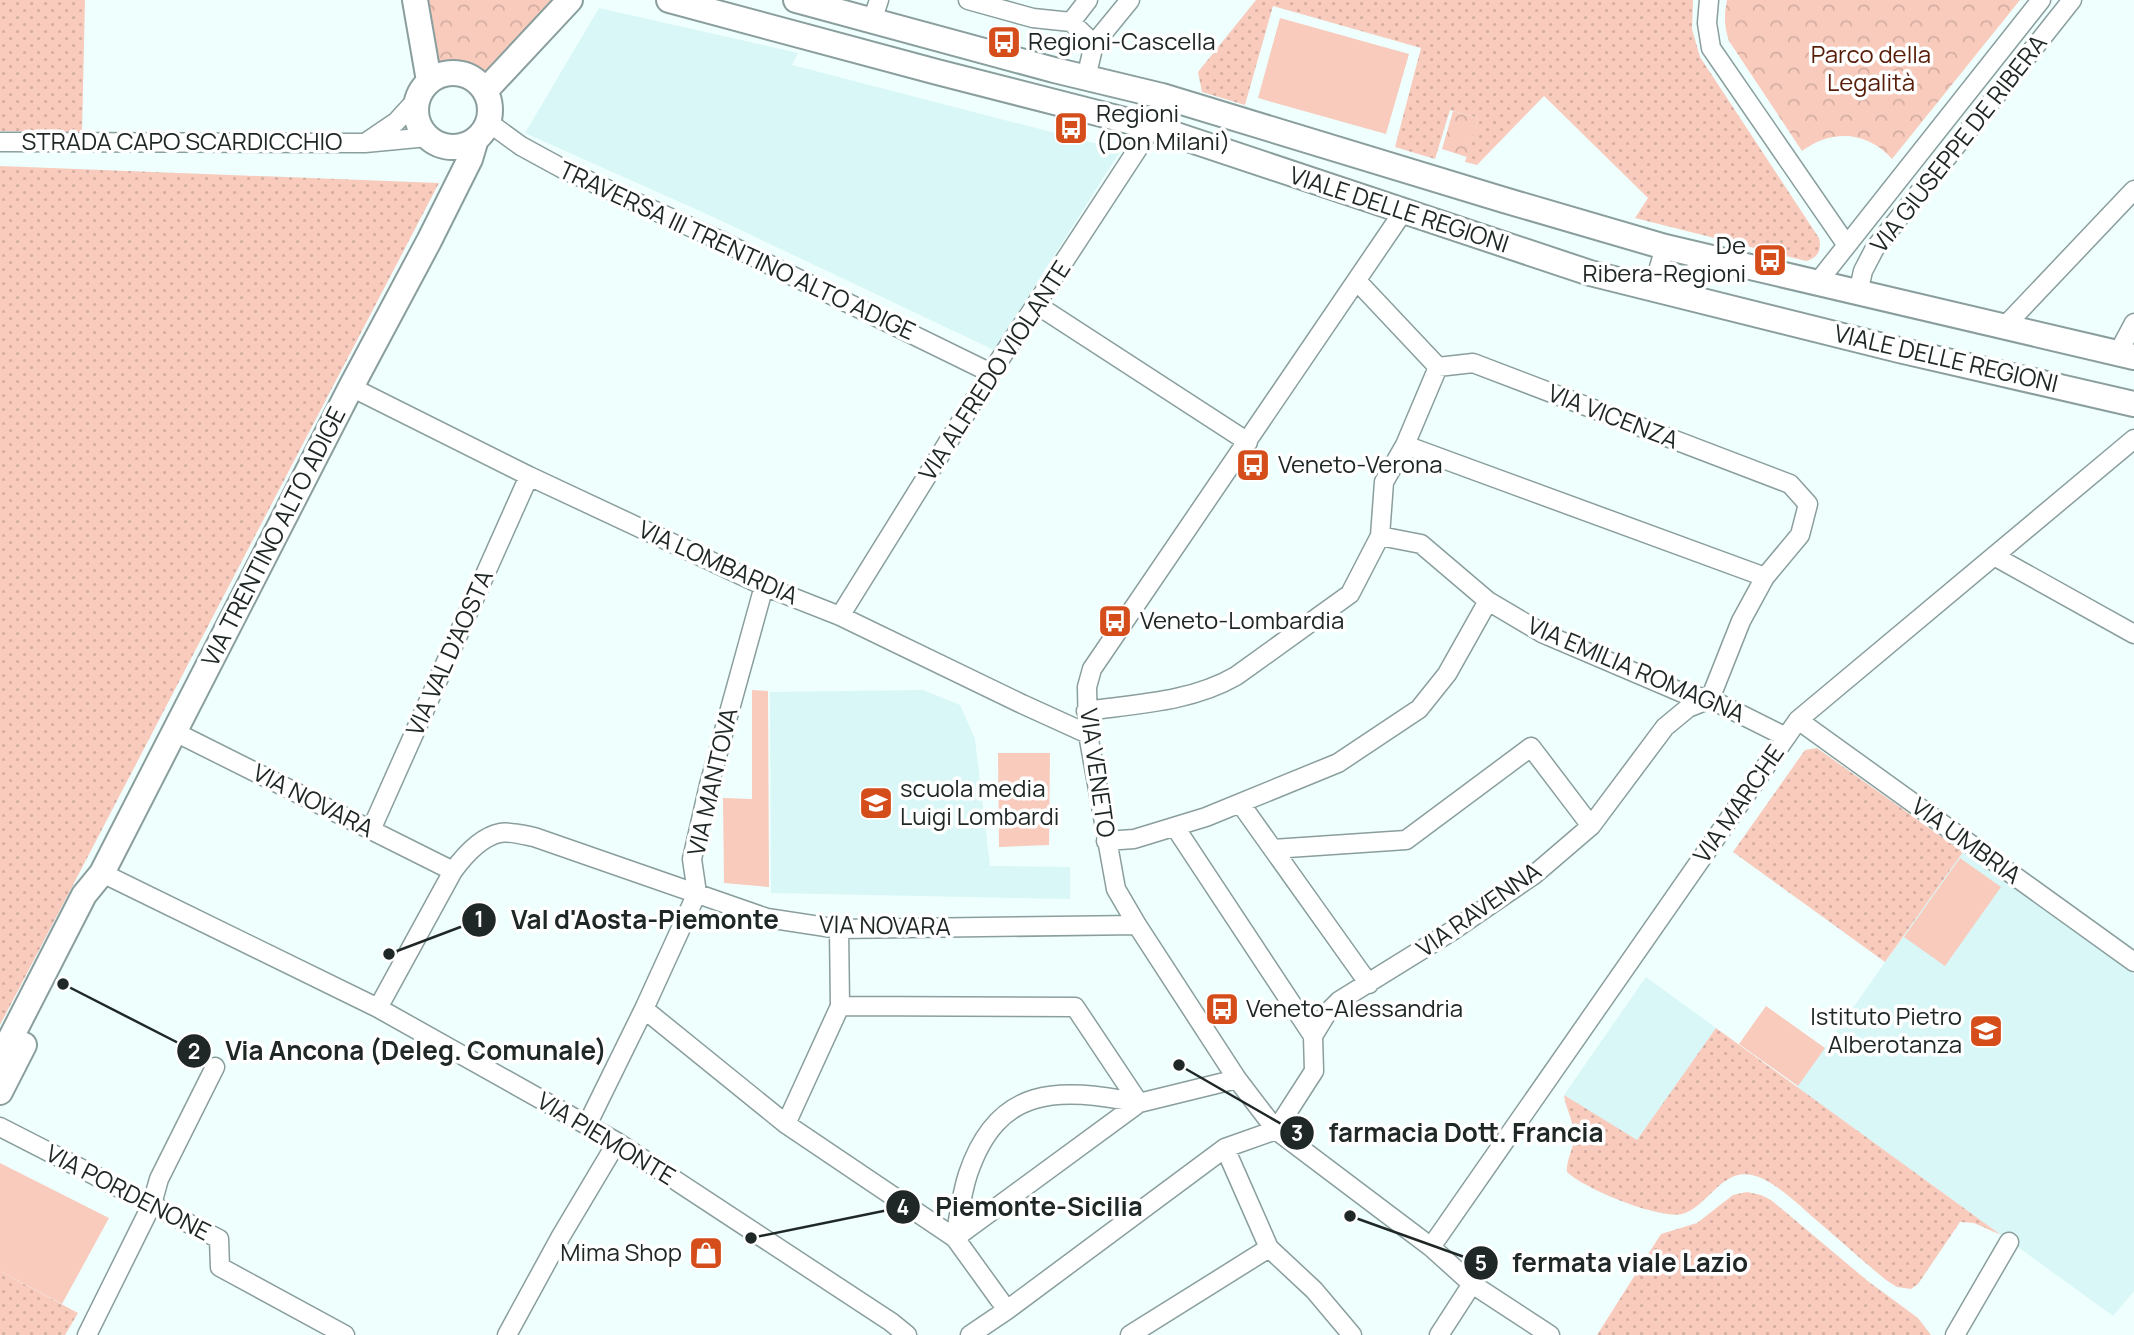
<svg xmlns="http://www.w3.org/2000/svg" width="2134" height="1335" viewBox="0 0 2134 1335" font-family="Manrope,sans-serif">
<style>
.built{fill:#d8f7f6}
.grass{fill:url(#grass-dots)}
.forest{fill:url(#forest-crowns)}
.garden{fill:#f8cbbd}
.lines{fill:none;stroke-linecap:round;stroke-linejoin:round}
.street-casing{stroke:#8a9e9d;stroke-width:21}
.secondary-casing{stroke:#8a9e9d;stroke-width:28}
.street{stroke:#fff;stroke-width:18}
.secondary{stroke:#fff;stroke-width:24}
.labels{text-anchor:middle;stroke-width:7;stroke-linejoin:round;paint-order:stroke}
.poi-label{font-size:24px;fill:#202827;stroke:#fff;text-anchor:start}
.park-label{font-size:24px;fill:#581d08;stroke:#fff}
.street-label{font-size:24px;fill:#202827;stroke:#fff}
.leader{fill:none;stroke:#202827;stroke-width:2.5}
.callout-dot{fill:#202827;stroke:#fff;stroke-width:2.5}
.mark-label{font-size:21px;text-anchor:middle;font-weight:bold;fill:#fff}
.callout-label{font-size:26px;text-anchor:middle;font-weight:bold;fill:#202827;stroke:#fff;stroke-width:7;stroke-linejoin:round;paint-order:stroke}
</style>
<defs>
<pattern id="grass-dots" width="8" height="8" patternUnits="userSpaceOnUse" patternTransform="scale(1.75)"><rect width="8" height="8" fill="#f8cbbd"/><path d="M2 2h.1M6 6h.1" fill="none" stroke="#d4aea2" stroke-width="1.8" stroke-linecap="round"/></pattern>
<pattern id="forest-crowns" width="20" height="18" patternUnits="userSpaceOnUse" patternTransform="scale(1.75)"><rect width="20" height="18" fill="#f8cbbd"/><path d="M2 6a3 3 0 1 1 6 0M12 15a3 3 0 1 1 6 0" fill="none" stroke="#d4aea2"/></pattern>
</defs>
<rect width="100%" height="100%" fill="#eefffe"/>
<path class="built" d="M 599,8 L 798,53 L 792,65 L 1121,150 L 994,350 L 711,216 L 525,133 Z
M 923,690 L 960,705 L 975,739 L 990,866 L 1070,867 L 1070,899 L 771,893 L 770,692 Z
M 1963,852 L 2134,974 L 2134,1291 L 2113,1316 L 1797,1087 Z
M 1646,977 L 1716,1028 L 1637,1141 L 1564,1095 Z"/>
<path class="grass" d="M 0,0 L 85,0 L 82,133 L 0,131 Z
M 1256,0 L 1693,0 L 1692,29 L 1700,57 L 1819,238 C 1822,250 1818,258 1806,261 L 1635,218 L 1648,198 L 1544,96 L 1477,165 L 1465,162 L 1478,118 L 1450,110 L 1435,159 L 1395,147 L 1421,48 L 1273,6 L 1245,105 L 1202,92 L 1198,72 Z
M 0,166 L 439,183 L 0,1025 Z
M 1817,748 L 1963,852 L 1885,962 L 1733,852 L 1805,750 Z
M 1716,1028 L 2001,1235 L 1974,1223 L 1960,1222 L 1918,1284 L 1911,1289 L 1897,1287 L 1886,1280 C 1864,1262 1843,1243 1821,1224 C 1803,1209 1775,1180 1752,1175 C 1722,1169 1709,1204 1685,1213 C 1663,1222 1583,1188 1567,1172 C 1566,1160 1573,1150 1574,1139 C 1575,1123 1566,1110 1564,1095 L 1637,1140 Z
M 1747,1192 L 1761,1195 L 1771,1200 L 1869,1282 L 1918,1318 L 1931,1335 L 1597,1335 L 1661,1234 L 1697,1223 L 1733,1195 Z
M 0,1271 L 78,1313 L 65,1335 L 0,1335 Z"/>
<path class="forest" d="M 427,0 L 552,0 L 542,18 L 486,77 C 468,65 458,57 436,67 Z
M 1727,0 L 2020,0 L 1892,159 C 1867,131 1832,129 1802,151 L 1729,41 C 1724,26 1724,15 1727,0 Z
M 1453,111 L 1478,118 L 1467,157 L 1442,149 Z"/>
<path class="garden" d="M 1280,18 L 1409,54 L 1386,134 L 1258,98 Z
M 752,690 L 768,691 L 769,887 L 724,883 L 723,798 L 752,799 Z
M 998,753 L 1050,753 L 1049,845 L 999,847 Z
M 1960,858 L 2001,887 L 1945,966 L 1904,937 Z
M 1766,1006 L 1825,1048 L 1798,1086 L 1739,1044 Z
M 0,1163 L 109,1218 L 62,1304 L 0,1271 Z"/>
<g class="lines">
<g class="street-casing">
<path id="street" d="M 968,0 L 1033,18 L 1071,22 L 1094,44
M 1709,0 L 1707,23 L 1711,48 L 1846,244
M 872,21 L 879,0
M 1071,22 L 1088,0
M 1086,78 L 1094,44 L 1130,0
M 488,122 L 521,146 L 565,170 L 719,240 L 991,373
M 368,141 L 396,122 L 418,98
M 0,142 L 365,143 L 428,137
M 1403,212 L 1092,669 L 1087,687 L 1088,734 L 1116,889 L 1137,925 L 1237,1079 L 1276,1130 L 1431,1247 L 1472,1284 L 1550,1335
M 1817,283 L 2041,0
M 1653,288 L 1665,247
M 1858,293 L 1863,271 L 1875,248 L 2072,0
M 1688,297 L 1700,255
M 1037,305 L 1248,442
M 2004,327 L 2134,190
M 2118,353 L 2134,323
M 351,387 L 529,476 L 764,586 L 840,616 L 1022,704 L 1088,734
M 1405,445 L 1765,577
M 1380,536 L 1421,544 L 1488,601 L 1542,633 L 1685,694 L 1710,699 L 1786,737
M 1994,556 L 2134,634
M 840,616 L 991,373 L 1152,127
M 1086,711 C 1136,704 1191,702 1236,676 L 1350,594 L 1380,536 L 1384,482 L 1405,445 L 1438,367
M 1798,720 L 2134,962
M 173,731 L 453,871
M 1240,803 L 1369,984
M 1175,827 L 1313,1036
M 371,830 L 529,476
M 1106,841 L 1134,839 L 1206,817 L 1338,763 L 1419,709 L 1447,674 L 1488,601
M 1273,849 L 1406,840 L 1531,747 L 1591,826
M 102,873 L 378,1008 L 617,1142 L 891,1322 L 907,1335
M 840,1006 L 1075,1007 L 1139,1103
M 378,1008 L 453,871 C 464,856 480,837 500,833 C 509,831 524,835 534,837 L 767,918 L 839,929 L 1137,925
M 644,1009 L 786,1124 L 955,1238 C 959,1217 961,1195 968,1174 C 998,1085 1058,1087 1139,1103
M 786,1124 L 840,1006 L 839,929
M 587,1125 L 644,1009 L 697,893 L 692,859 L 709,785 L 764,586
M 0,1127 L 219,1239 L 220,1267 L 345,1335
M 1276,1130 L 1314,1071 L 1313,1036 L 1327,1013 L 1339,1001 L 1452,931 L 1535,874 L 1591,826 L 1665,727 L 1688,708 L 1710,699 L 1741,621 L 1765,577 L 1800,535 L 1808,504 L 1790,484 L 1473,363 L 1438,367 L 1357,281
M 1225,1148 L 1269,1248 L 1314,1290 L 1352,1335
M 1431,1247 L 1798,720 L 2134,439
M 1007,1310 L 955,1238 L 1139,1103 L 1237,1079
M 87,1335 L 152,1204 L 159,1179 L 215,1067
M 507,1335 L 561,1236 L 617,1142
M 970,1335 L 1007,1310 L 1225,1148 L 1276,1130
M 1130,1335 L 1269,1248
M 1439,1335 L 1472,1284
M 1955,1335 L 2009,1242"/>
</g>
<g class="secondary-casing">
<path id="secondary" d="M 415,0 L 429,81
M 669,0 L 937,72 L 1152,127 L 1590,273 L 1899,350 L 2134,404
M 796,0 L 1054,70 L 1162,96 L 1504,200 L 1665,247 L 2134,357
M416 110a37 37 0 1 1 74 0a37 37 0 1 1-74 0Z
M 485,91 L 570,0
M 0,1059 L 84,895 L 102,873 L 351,387 L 429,241 L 470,159 L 476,139
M 0,1092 L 24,1045"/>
</g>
<use href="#street" class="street"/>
<use href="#secondary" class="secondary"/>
</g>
<defs>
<g id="bus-square" transform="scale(1.75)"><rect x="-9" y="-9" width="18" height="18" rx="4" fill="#d44d1a" stroke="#fff"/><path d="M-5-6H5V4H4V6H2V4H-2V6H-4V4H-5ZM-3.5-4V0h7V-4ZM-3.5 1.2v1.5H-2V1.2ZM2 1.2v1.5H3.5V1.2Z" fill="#fff"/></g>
<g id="school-square" transform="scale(1.75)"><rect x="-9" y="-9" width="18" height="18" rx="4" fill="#d44d1a" stroke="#fff"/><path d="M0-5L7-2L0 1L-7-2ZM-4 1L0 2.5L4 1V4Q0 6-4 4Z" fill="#fff"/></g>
<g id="shop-square" transform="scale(1.75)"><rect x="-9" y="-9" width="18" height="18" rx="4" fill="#d44d1a" stroke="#fff"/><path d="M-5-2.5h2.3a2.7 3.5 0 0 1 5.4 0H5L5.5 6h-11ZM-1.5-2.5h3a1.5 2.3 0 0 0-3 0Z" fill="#fff"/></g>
</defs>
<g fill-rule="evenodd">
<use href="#bus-square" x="1004" y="42"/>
<use href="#bus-square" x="1071" y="128"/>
<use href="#bus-square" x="1770" y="260"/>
<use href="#bus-square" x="1253" y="465"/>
<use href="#bus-square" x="1115" y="621"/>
<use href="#school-square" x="876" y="803"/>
<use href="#bus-square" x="1222" y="1009"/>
<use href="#school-square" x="1986" y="1031"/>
<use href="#shop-square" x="706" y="1253"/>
</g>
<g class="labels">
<g class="poi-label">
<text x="1028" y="50">Regioni-Cascella</text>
<text x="1096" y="122">Regioni<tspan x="1096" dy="28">(Don Milani)</tspan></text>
<text x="1746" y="254" text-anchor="end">De<tspan x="1746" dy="28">Ribera-Regioni</tspan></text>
<text x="1278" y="473">Veneto-Verona</text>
<text x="1140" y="629">Veneto-Lombardia</text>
<text x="900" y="797">scuola media<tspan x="900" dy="28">Luigi Lombardi</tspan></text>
<text x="1246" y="1017">Veneto-Alessandria</text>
<text x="1962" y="1025" text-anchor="end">Istituto Pietro<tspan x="1962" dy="28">Alberotanza</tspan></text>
<text x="682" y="1261" text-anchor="end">Mima Shop</text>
</g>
<g class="park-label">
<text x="1871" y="63">Parco della<tspan x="1871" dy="28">Legalità</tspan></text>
</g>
<g class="street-label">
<text x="182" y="150">STRADA CAPO SCARDICCHIO</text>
<text transform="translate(1959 144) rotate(-52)" y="8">VIA GIUSEPPE DE RIBERA</text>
<text transform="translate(1399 210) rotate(18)" y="8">VIALE DELLE REGIONI</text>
<text transform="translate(737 251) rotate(25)" y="8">TRAVERSA III TRENTINO ALTO ADIGE</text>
<text transform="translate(1946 359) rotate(13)" y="8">VIALE DELLE REGIONI</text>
<text transform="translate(995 371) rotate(-57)" y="8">VIA ALFREDO VIOLANTE</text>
<text transform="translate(1613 417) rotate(21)" y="8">VIA VICENZA</text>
<text transform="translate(274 537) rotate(-63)" y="8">VIA TRENTINO ALTO ADIGE</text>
<text transform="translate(718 563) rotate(24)" y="8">VIA LOMBARDIA</text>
<text transform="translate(450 653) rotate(-66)" y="8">VIA VAL D'AOSTA</text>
<text transform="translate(1636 670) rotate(23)" y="8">VIA EMILIA ROMAGNA</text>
<text transform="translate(1097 773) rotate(82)" y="8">VIA VENETO</text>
<text transform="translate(713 782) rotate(-77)" y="8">VIA MANTOVA</text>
<text transform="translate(313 801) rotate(27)" y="8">VIA NOVARA</text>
<text transform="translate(1739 804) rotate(-55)" y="8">VIA MARCHE</text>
<text transform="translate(1966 841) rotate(36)" y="8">VIA UMBRIA</text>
<text transform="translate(1479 910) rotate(-35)" y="8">VIA RAVENNA</text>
<text transform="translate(885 926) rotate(1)" y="8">VIA NOVARA</text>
<text transform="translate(606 1139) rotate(31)" y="8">VIA PIEMONTE</text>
<text transform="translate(128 1193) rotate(27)" y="8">VIA PORDENONE</text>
</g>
</g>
<path class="leader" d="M389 954L479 920M63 984L194 1051M1179 1065L1297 1133M751 1238L903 1207M1350 1216L1481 1263"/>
<g class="callout-dot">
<circle cx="389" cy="954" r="7"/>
<circle cx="63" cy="984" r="7"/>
<circle cx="1179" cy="1065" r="7"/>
<circle cx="751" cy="1238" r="7"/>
<circle cx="1350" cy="1216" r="7"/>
<circle cx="479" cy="920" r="18"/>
<circle cx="194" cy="1051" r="18"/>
<circle cx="1297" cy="1133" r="18"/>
<circle cx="903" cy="1207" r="18"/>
<circle cx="1481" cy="1263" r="18"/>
</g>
<g class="mark-label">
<text x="479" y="927">1</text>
<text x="194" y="1059">2</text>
<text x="1297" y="1141">3</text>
<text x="903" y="1215">4</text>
<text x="1481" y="1271">5</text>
</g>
<g class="callout-label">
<text x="645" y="929">Val d'Aosta-Piemonte</text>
<text x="416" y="1060">Via Ancona (Deleg. Comunale)</text>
<text x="1466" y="1142">farmacia Dott. Francia</text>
<text x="1039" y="1216">Piemonte-Sicilia</text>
<text x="1630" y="1272">fermata viale Lazio</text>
</g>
</svg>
